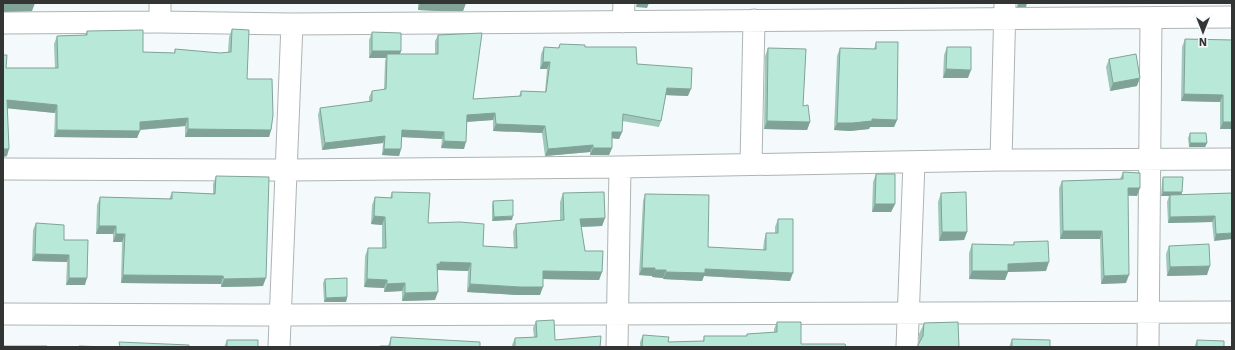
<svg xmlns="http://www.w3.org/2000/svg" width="1235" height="350" viewBox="0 0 1235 350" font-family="'Work Sans',sans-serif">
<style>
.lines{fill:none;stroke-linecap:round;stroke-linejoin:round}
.minor-casing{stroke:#aeb3b4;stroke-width:23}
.minor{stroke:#fff;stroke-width:21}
.wall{fill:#9ec8ba}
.shaded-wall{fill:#81a397}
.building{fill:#b8e9d8;stroke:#81a397}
</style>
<rect width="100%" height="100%" fill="#f4fafb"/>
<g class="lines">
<g class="minor-casing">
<path id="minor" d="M 160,3 L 160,22
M 623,22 L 624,3
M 3,23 L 160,22 L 292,24 L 1232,17
M 1001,160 L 1005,4
M 751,164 L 754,20
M 3,169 L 287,170 L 620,167 L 1001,160 L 1232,159
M 3,314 L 280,315 L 1232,312
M 279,347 L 292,24
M 617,347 L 620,167
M 907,347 L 914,163
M 1148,347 L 1151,19"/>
</g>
<use href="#minor" class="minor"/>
</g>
<path class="wall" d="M 418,3 L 466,3 L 463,11 L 438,11 L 418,10 Z
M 232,29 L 247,79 L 271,130 L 269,137 L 185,137 L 185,126 L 140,130 L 137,138 L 54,137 L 55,113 L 7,108 L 7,156 L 3,157 L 3,55 L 6,68 L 55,68 L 54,44 L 57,36 L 85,35 L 87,31 L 143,52 L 174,53 L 175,49 L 220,53 L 228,52 L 229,37 Z
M 372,32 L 401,51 L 400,54 L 435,54 L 435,41 L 438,35 L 473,99 L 519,96 L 521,91 L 545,92 L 547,69 L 540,69 L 541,54 L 544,47 L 558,48 L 560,44 L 585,47 L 637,64 L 688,96 L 666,95 L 661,121 L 659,127 L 622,121 L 622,132 L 619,139 L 612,138 L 612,148 L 609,155 L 590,155 L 590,152 L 545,156 L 542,133 L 493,131 L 493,120 L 467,122 L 464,149 L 441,148 L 442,139 L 402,137 L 401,149 L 399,156 L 382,155 L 383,143 L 322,150 L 318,115 L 320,108 L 369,102 L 369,97 L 372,91 L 384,90 L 385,61 L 386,58 L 369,58 L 369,40 Z
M 1185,39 L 1232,40 L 1232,129 L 1220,129 L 1220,102 L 1181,101 L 1182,47 Z
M 876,42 L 897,120 L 894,127 L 870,127 L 869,129 L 850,131 L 834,130 L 837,56 L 840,48 L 874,49 Z
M 947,47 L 968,78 L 943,78 L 944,55 Z
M 768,48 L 803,106 L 810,122 L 807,130 L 764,129 L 765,56 Z
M 1109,59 L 1137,86 L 1110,91 L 1106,67 Z
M 1190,133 L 1207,143 L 1205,147 L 1189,147 L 1188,138 Z
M 1123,172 L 1137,196 L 1128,196 L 1126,283 L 1101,284 L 1100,239 L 1060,239 L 1059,188 L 1062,181 L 1120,179 Z
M 876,174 L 895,204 L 891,212 L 872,212 L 873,182 Z
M 216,176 L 263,286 L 221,287 L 221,284 L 121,283 L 122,242 L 113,242 L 113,234 L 96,234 L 97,205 L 100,197 L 169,199 L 172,192 L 213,194 L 213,184 Z
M 1163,177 L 1182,192 L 1181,195 L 1232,193 L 1214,241 L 1212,222 L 1168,223 L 1167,202 L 1169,196 L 1161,196 L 1162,181 Z
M 392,192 L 428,223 L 483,246 L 514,248 L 513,232 L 516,224 L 560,220 L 560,202 L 563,193 L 605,218 L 602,226 L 581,227 L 585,251 L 602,272 L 599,280 L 543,279 L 540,295 L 517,295 L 467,292 L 468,271 L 438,270 L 437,272 L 435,300 L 402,301 L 402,291 L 384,292 L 384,288 L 364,287 L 365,256 L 368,248 L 382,248 L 382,225 L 371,224 L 372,205 L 375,197 L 390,198 Z
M 941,193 L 967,232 L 964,240 L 939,241 L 938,202 Z
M 645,194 L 708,247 L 763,250 L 764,241 L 766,233 L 775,233 L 775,227 L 778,219 L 790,281 L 704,276 L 702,281 L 663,279 L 663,278 L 652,277 L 653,276 L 639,275 L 643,201 Z
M 493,201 L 512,220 L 492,221 L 492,205 Z
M 36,223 L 64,240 L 85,285 L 66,285 L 67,262 L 32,261 L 33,230 Z
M 1014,242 L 1046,271 L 1008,272 L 1005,280 L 969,279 L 969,253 L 972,244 L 1013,245 Z
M 1169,246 L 1207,275 L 1167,276 L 1166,254 Z
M 325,279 L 347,297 L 346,302 L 324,302 L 323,283 Z
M 536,321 L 555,340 L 600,347 L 512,347 L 512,345 L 515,338 L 534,337 L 533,328 Z
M 777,322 L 801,344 L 846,347 L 640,347 L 640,342 L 643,335 L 668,342 L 703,341 L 704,336 L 746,336 L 747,334 L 774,332 L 774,329 Z
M 958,322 L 919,344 L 919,334 L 924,323 Z
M 391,337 L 480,347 L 379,347 L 380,346 L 388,346 Z
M 1012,339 L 1050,347 L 1009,347 Z
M 227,340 L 258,347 L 224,347 Z
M 1197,340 L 1224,347 L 1195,347 L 1195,345 Z"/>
<path class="shaded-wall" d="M 35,3 L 32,11 L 3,12 L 3,4 Z
M 420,3 L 466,3 L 463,11 L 438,11 L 418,10 Z
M 637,3 L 649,3 L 647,8 L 636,7 Z
M 1018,3 L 1027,3 L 1026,7 L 1017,7 Z
M 372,51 L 401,51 L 398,59 L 387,54 L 386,58 L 369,58 Z
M 543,62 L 550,62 L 547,69 L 540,69 Z
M 946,69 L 971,70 L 968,78 L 943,78 Z
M 1140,78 L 1137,86 L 1110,91 L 1113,83 Z
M 667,88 L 691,89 L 688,96 L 664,95 Z
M 1184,94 L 1223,95 L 1220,102 L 1181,101 Z
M 7,100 L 57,105 L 55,113 L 4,108 Z
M 495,113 L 493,120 L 464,122 L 467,115 Z
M 188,118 L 185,126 L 137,130 L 140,122 Z
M 872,119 L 897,120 L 894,127 L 870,127 L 869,129 L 850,131 L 834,130 L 837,123 Z
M 767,121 L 810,122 L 807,130 L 764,129 Z
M 1223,122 L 1232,122 L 1232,129 L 1220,129 Z
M 496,124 L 545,126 L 542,133 L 493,131 Z
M 188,129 L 271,130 L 269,137 L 185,137 Z
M 57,130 L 140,131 L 137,138 L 54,137 Z
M 402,130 L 444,132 L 442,139 L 400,137 Z
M 612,132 L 622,132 L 619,139 L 609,138 Z
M 385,136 L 383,143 L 322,150 L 325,143 Z
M 444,141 L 466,142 L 464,149 L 441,148 Z
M 1190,143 L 1207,143 L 1205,147 L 1189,147 Z
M 593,145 L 590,152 L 545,156 L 548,149 Z
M 593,148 L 612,148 L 609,155 L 590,155 Z
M 3,149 L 9,149 L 7,156 L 3,157 Z
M 384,149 L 401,149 L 399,156 L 382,155 Z
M 1128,188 L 1140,188 L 1137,196 L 1125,195 Z
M 1163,192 L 1182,192 L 1181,196 L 1161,196 Z
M 875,204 L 895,204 L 891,212 L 872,212 Z
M 374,216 L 385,217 L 382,225 L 371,224 Z
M 513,216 L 512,220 L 492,221 L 494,217 Z
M 1215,216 L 1212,222 L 1168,223 L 1170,217 Z
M 605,218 L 602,226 L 577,227 L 580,219 Z
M 99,226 L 116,226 L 113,234 L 96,234 Z
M 1063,231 L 1102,231 L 1100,239 L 1060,239 Z
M 942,232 L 967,232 L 964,240 L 939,241 Z
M 1232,233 L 1232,239 L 1214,241 L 1216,234 Z
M 116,234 L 125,234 L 122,242 L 113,242 Z
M 35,254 L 69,255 L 67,262 L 32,261 Z
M 440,262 L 471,263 L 468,271 L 438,270 L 437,272 L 434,272 L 437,264 Z
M 1049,262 L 1046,271 L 1008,272 L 1005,280 L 969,279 L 972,271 L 1008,264 Z
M 1210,266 L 1207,275 L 1167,276 L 1170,267 Z
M 642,268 L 655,268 L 653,276 L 639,275 Z
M 705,269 L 793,273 L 790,281 L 704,276 L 702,281 L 663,279 L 666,272 Z
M 655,270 L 666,270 L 663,278 L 652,277 Z
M 543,271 L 602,272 L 599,280 L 540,279 Z
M 123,275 L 223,276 L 221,284 L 121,283 Z
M 1129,275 L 1126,283 L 1101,284 L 1104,276 Z
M 69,278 L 87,278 L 85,285 L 66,285 Z
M 266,278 L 263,286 L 221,287 L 224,279 Z
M 367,279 L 387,280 L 384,288 L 364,287 Z
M 405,283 L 402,291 L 384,292 L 387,284 Z
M 470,284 L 543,287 L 540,295 L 517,295 L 467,292 Z
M 438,292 L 435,300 L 402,301 L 405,293 Z
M 347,297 L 346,302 L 324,302 L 326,298 Z"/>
<path class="building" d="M 3,3 L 29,3 L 3,4 Z
M 232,29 L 249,30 L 247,79 L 272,79 L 273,115 L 271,130 L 188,129 L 188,118 L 140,122 L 140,131 L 57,130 L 57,105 L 7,100 L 9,149 L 3,149 L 3,55 L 7,55 L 6,68 L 58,68 L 57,36 L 87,35 L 87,31 L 143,30 L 143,52 L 175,53 L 175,49 L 220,53 L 231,52 Z
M 372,32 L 401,33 L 401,51 L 372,51 Z
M 482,33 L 473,99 L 521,96 L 521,91 L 546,92 L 550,62 L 543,62 L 544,47 L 559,48 L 560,44 L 585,45 L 585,47 L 636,47 L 637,64 L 692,68 L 691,89 L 667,88 L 661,121 L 623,114 L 622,132 L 612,132 L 612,148 L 593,148 L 593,145 L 548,149 L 545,126 L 496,124 L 495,113 L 467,115 L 466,142 L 444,141 L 444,132 L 402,130 L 401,149 L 384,149 L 385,136 L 325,143 L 320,108 L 372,101 L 372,91 L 386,89 L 387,54 L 438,54 L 438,35 Z
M 1185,39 L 1232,40 L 1232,122 L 1223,122 L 1223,95 L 1184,94 Z
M 876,42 L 898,42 L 897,120 L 872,119 L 872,121 L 852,123 L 837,123 L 840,48 L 876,49 Z
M 947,47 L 971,47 L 971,70 L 946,69 Z
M 768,48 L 806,49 L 803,106 L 808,105 L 810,122 L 767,121 Z
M 1136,54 L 1140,78 L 1113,83 L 1109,59 Z
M 1190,133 L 1206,133 L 1207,143 L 1190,143 Z
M 1123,172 L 1140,173 L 1140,188 L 1128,188 L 1129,275 L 1104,276 L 1102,231 L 1063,231 L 1062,181 L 1123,179 Z
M 876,174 L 895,174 L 895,204 L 875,204 Z
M 216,176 L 269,177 L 266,278 L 224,279 L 223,276 L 123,275 L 125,234 L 116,234 L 116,226 L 99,226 L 100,197 L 172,199 L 172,192 L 215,194 Z
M 1163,177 L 1183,177 L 1182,192 L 1163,192 Z
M 392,192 L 430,193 L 428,223 L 460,222 L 484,224 L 483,246 L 517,248 L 516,224 L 564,220 L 563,193 L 604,192 L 605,218 L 580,219 L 585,251 L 603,251 L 602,272 L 543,271 L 543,287 L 520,287 L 470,284 L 471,263 L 440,262 L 440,264 L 437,264 L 438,292 L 405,293 L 405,283 L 387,284 L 387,280 L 367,279 L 368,248 L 386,248 L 385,217 L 374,216 L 375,197 L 392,198 Z
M 966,192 L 967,232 L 942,232 L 941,193 Z
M 1232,193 L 1232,233 L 1216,234 L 1215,216 L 1170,217 L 1170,195 Z
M 645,194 L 709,195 L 708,247 L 766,250 L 766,233 L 778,233 L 778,219 L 793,219 L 793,273 L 705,269 L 705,273 L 666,272 L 666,270 L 655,270 L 655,268 L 642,268 Z
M 513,200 L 513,216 L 494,217 L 493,201 Z
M 36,223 L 64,225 L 64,240 L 88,240 L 87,278 L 69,278 L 69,255 L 35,254 Z
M 1048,241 L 1049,262 L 1008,264 L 1008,271 L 972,271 L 972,244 L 1014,245 L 1014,242 Z
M 1209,244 L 1210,266 L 1170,267 L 1169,246 Z
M 347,278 L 347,297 L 326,298 L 325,279 Z
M 554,320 L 555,340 L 601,336 L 600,347 L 515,347 L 515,338 L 537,337 L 536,321 Z
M 777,322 L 801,322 L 801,344 L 845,344 L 846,347 L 642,347 L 643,335 L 669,337 L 668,342 L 704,341 L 704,336 L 747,336 L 747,334 L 777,332 Z
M 958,322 L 959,347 L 918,347 L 918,345 L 923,336 L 924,323 Z
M 391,337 L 480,342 L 480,347 L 380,347 L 380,346 L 390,346 Z
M 1012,339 L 1050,340 L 1050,347 L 1012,347 Z
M 227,340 L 258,340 L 258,347 L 227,347 Z
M 1197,340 L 1224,341 L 1224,347 L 1197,347 Z
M 119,342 L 189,345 L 189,347 L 120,347 Z
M 3,346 L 47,346 L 47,347 L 3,347 Z
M 79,346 L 107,347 L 79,347 Z"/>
<rect width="1235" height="350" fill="none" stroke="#333535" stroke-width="8"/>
<g transform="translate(1203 32) rotate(180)" stroke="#f4fafb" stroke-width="3" paint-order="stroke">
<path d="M0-3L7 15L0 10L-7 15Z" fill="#333535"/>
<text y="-6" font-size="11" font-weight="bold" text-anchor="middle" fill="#333535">N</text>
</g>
</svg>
